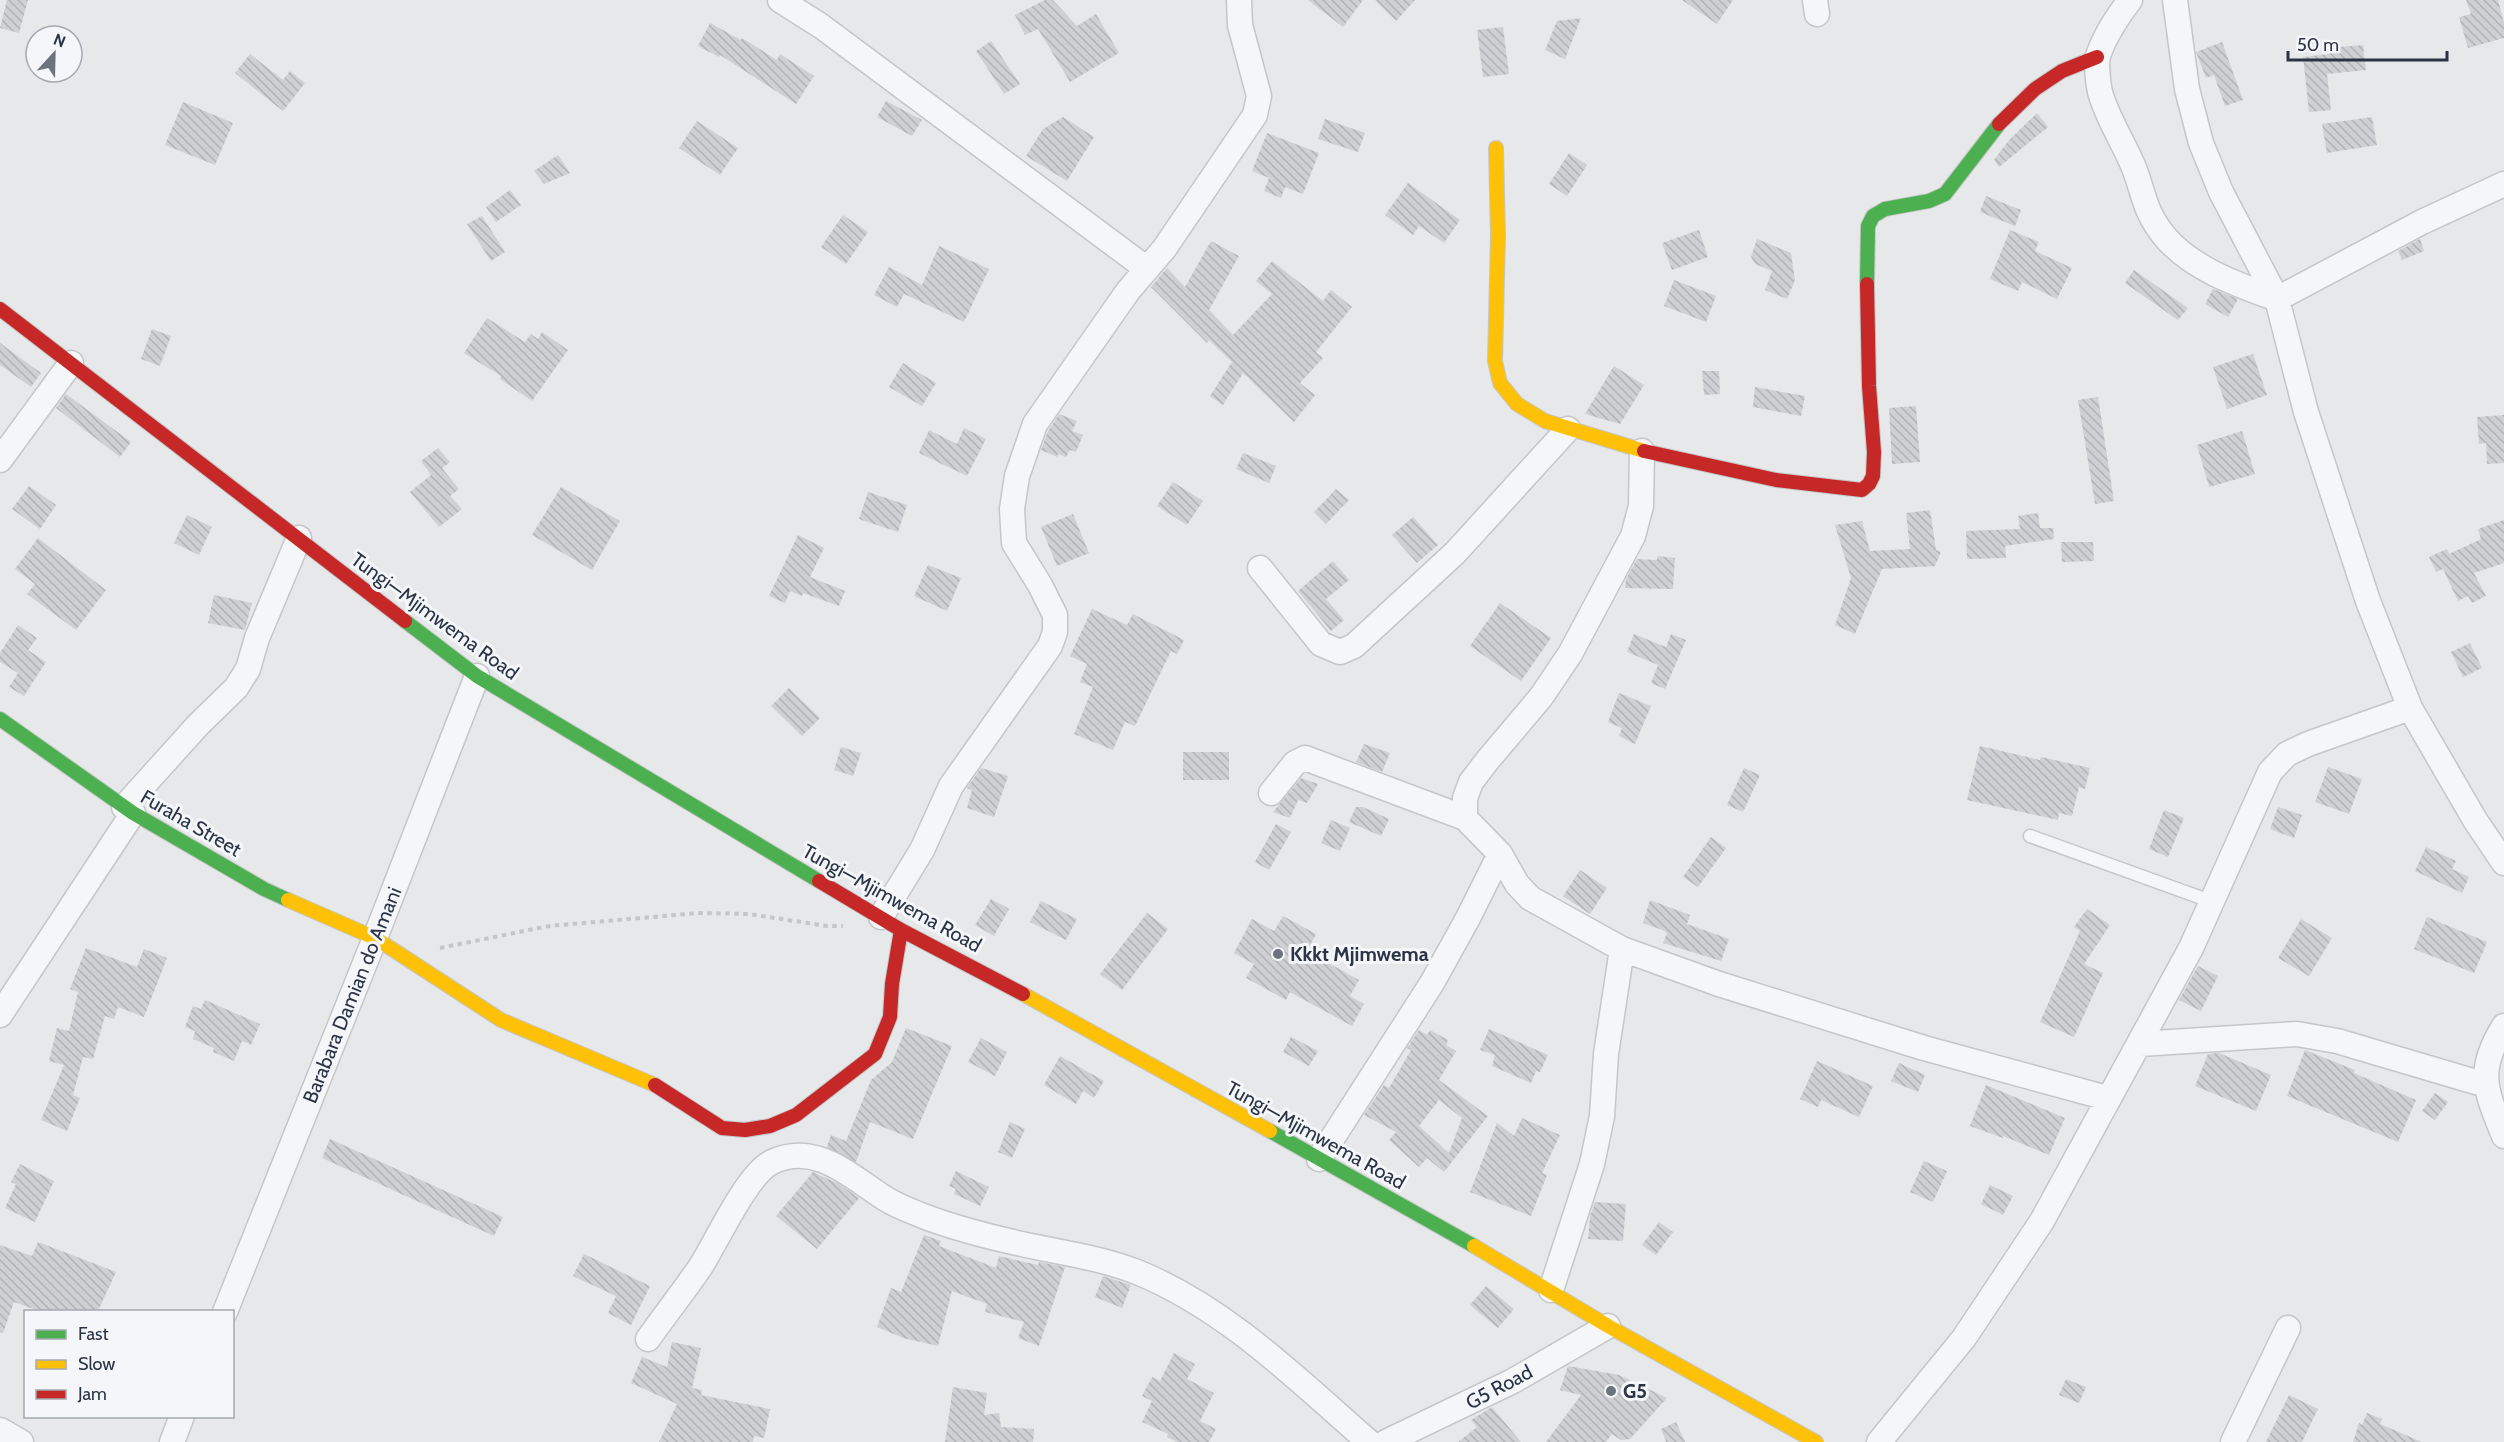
<svg xmlns="http://www.w3.org/2000/svg" width="2504" height="1442" viewBox="0 0 2504 1442" font-family="Cabin,sans-serif">
<style>
.building{fill:url(#building-back-hatch);fill-rule:evenodd}
.lines{fill:none;stroke-linecap:round;stroke-linejoin:round}
.lane-casing{stroke:#c4c6c8;stroke-width:15}
.street-casing{stroke:#c4c6c8;stroke-width:27}
.fast-casing{stroke:#c4c6c8;stroke-width:16}
.slow-casing{stroke:#c4c6c8;stroke-width:16}
.jam-casing{stroke:#c4c6c8;stroke-width:16}
.path{stroke:#c5c6ca;stroke-width:4;stroke-dasharray:4.5 4.5;stroke-linecap:butt}
.lane{stroke:#f5f6f7;stroke-width:12}
.street{stroke:#f5f6f7;stroke-width:24}
.fast{stroke:#4caf50;stroke-width:14}
.slow{stroke:#ffc107;stroke-width:14}
.jam{stroke:#c62828;stroke-width:14}
.poi-dot{fill:#6c737f;stroke:#f4f6f9;stroke-width:2}
.labels{text-anchor:middle;stroke-width:6;stroke-linejoin:round;paint-order:stroke}
.street-label{font-size:20px;fill:#2b3445;stroke:#f4f6f9}
.poi-label{font-size:20px;font-weight:bold;fill:#2b3445;stroke:#f4f6f9;text-anchor:start}
</style>
<defs>
<pattern id="building-back-hatch" width="6" height="6" patternUnits="userSpaceOnUse" patternTransform="scale(1.5)"><rect width="6" height="6" fill="#ced0d3"/><path d="M-1 5l2 2M0 0l6 6M5-1l2 2" fill="none" stroke="#b1b3b6"/></pattern>
</defs>
<rect width="100%" height="100%" fill="#e6e8ea"/>
<path class="building" d="M 7,0 L 28,0 L 19,33 L 0,28 Z
M 1045,0 L 1053,0 L 1077,26 L 1096,14 L 1119,53 L 1070,82 L 1038,29 L 1025,35 L 1015,15 Z
M 1308,0 L 1363,0 L 1343,27 Z
M 1375,0 L 1415,0 L 1396,21 Z
M 1682,0 L 1733,0 L 1717,24 Z
M 2466,0 L 2498,0 L 2504,23 L 2504,38 L 2468,48 L 2459,17 L 2471,14 Z
M 1581,18 L 1565,59 L 1545,50 L 1557,21 Z
M 710,23 L 741,40 L 742,38 L 777,60 L 780,54 L 814,76 L 796,104 L 720,55 L 719,57 L 698,46 Z
M 1503,27 L 1509,74 L 1483,77 L 1477,30 Z
M 991,41 L 1020,84 L 1004,94 L 976,51 Z
M 2222,42 L 2243,100 L 2225,106 L 2214,75 L 2206,78 L 2196,52 Z
M 2363,45 L 2366,70 L 2327,74 L 2331,110 L 2309,112 L 2303,57 L 2329,54 L 2328,48 Z
M 250,54 L 283,80 L 290,71 L 305,83 L 283,111 L 235,73 Z
M 886,101 L 922,120 L 912,136 L 877,117 Z
M 183,102 L 233,123 L 215,165 L 165,145 Z
M 2037,113 L 2048,127 L 1999,167 L 1994,160 L 2009,140 Z
M 1063,117 L 1094,137 L 1067,181 L 1026,156 L 1043,129 Z
M 2372,117 L 2377,145 L 2327,153 L 2322,124 Z
M 1325,119 L 1365,133 L 1358,152 L 1318,139 Z
M 697,121 L 738,148 L 720,175 L 679,148 Z
M 1267,133 L 1319,153 L 1303,194 L 1285,187 L 1281,198 L 1264,191 L 1269,178 L 1252,171 Z
M 1569,153 L 1587,165 L 1567,196 L 1549,184 Z
M 558,155 L 570,173 L 544,184 L 534,171 Z
M 1408,183 L 1460,220 L 1444,243 L 1419,226 L 1413,235 L 1385,215 Z
M 510,190 L 521,205 L 496,222 L 486,207 Z
M 1986,196 L 2021,210 L 2015,226 L 1980,212 Z
M 843,215 L 868,232 L 846,264 L 821,247 Z
M 482,216 L 505,252 L 491,261 L 467,224 Z
M 1699,230 L 1708,257 L 1672,270 L 1662,243 Z
M 2010,230 L 2039,242 L 2035,251 L 2072,268 L 2057,299 L 2022,282 L 2018,291 L 1990,279 Z
M 1757,239 L 1791,253 L 1795,280 L 1787,299 L 1765,290 L 1772,271 L 1755,264 L 1751,257 Z
M 2420,239 L 2424,251 L 2402,260 L 2398,251 Z
M 1211,241 L 1239,256 L 1209,310 L 1233,335 L 1272,294 L 1256,281 L 1272,261 L 1323,301 L 1331,290 L 1352,307 L 1316,352 L 1323,358 L 1300,383 L 1315,395 L 1294,422 L 1243,373 L 1223,405 L 1210,396 L 1232,362 L 1209,340 L 1207,343 L 1151,287 L 1167,268 L 1185,287 Z
M 939,246 L 989,269 L 964,322 L 904,294 L 897,307 L 874,295 L 889,267 L 922,285 Z
M 2134,270 L 2188,308 L 2178,320 L 2125,283 Z
M 1674,280 L 1716,296 L 1706,322 L 1664,306 Z
M 2213,289 L 2238,299 L 2228,317 L 2205,304 Z
M 487,318 L 525,342 L 531,334 L 538,339 L 542,332 L 568,350 L 532,401 L 500,379 L 501,376 L 464,353 Z
M 152,329 L 171,336 L 160,366 L 141,359 Z
M 0,343 L 41,373 L 31,387 L 0,365 Z
M 2253,354 L 2267,395 L 2227,409 L 2213,367 Z
M 903,363 L 936,383 L 922,406 L 889,387 Z
M 1614,366 L 1644,385 L 1620,424 L 1585,414 Z
M 1702,371 L 1719,371 L 1720,394 L 1704,395 Z
M 1755,387 L 1805,396 L 1801,416 L 1753,407 Z
M 66,394 L 131,442 L 120,457 L 56,408 Z
M 2098,397 L 2114,501 L 2095,504 L 2078,400 Z
M 1916,406 L 1920,462 L 1892,464 L 1889,408 Z
M 1059,414 L 1077,421 L 1072,431 L 1083,435 L 1076,452 L 1070,450 L 1066,457 L 1058,454 L 1057,457 L 1041,450 L 1048,431 Z
M 2504,415 L 2504,463 L 2487,464 L 2486,443 L 2479,444 L 2477,417 Z
M 964,428 L 986,439 L 967,476 L 919,453 L 929,430 L 957,444 Z
M 2242,431 L 2255,474 L 2209,487 L 2197,445 Z
M 438,448 L 450,462 L 442,468 L 459,489 L 450,496 L 462,509 L 439,527 L 410,492 L 431,475 L 421,461 Z
M 1243,453 L 1276,466 L 1269,483 L 1236,469 Z
M 1173,482 L 1203,501 L 1187,525 L 1157,506 Z
M 29,486 L 56,505 L 40,529 L 12,509 Z
M 561,487 L 620,521 L 592,570 L 532,535 Z
M 1336,489 L 1349,500 L 1326,524 L 1314,512 Z
M 868,492 L 907,505 L 898,532 L 859,519 Z
M 1930,510 L 1936,550 L 1941,552 L 1935,566 L 1882,569 L 1855,634 L 1835,625 L 1851,578 L 1835,525 L 1862,521 L 1870,551 L 1910,549 L 1906,513 Z
M 2038,513 L 2040,528 L 2053,528 L 2054,539 L 2005,546 L 2006,558 L 1967,559 L 1966,531 L 2020,529 L 2018,516 Z
M 1073,514 L 1089,553 L 1057,566 L 1041,527 Z
M 187,515 L 212,527 L 199,555 L 174,543 Z
M 1413,517 L 1438,545 L 1417,563 L 1392,535 Z
M 2504,520 L 2504,563 L 2474,573 L 2486,596 L 2472,603 L 2468,596 L 2458,601 L 2443,569 L 2436,572 L 2429,557 L 2447,549 L 2449,554 L 2481,539 L 2478,529 Z
M 798,535 L 824,548 L 810,577 L 845,591 L 839,606 L 803,593 L 802,596 L 790,591 L 785,603 L 769,596 Z
M 38,538 L 106,590 L 76,630 L 27,594 L 35,584 L 15,569 Z
M 2061,542 L 2093,542 L 2094,561 L 2062,562 Z
M 1658,556 L 1675,558 L 1673,589 L 1625,588 L 1626,579 L 1637,559 L 1657,560 Z
M 1333,561 L 1349,580 L 1326,599 L 1344,620 L 1331,631 L 1298,591 Z
M 928,565 L 961,578 L 947,611 L 914,596 Z
M 214,595 L 252,603 L 245,630 L 208,623 Z
M 1500,603 L 1551,638 L 1521,681 L 1470,646 Z
M 1092,609 L 1127,625 L 1133,614 L 1184,640 L 1177,654 L 1171,651 L 1135,726 L 1125,722 L 1113,750 L 1074,734 L 1093,687 L 1080,682 L 1087,664 L 1070,656 Z
M 18,625 L 37,638 L 28,650 L 46,662 L 24,696 L 9,687 L 18,673 L 0,662 L 0,653 Z
M 1634,634 L 1666,647 L 1671,634 L 1686,640 L 1665,689 L 1651,683 L 1658,665 L 1627,652 Z
M 2470,643 L 2482,668 L 2463,677 L 2451,652 Z
M 789,688 L 820,718 L 802,736 L 771,706 Z
M 1619,693 L 1651,706 L 1635,744 L 1619,736 L 1622,728 L 1608,722 Z
M 1364,744 L 1390,753 L 1382,772 L 1356,762 Z
M 1980,746 L 2040,760 L 2041,757 L 2090,768 L 2085,789 L 2079,787 L 2072,816 L 2059,813 L 2058,820 L 1967,800 Z
M 841,747 L 861,753 L 853,776 L 834,770 Z
M 1183,752 L 1229,752 L 1229,780 L 1183,780 Z
M 2328,767 L 2362,779 L 2349,814 L 2315,802 Z
M 981,768 L 1008,776 L 994,817 L 967,808 L 972,790 L 967,788 Z
M 1744,768 L 1760,775 L 1743,812 L 1727,805 Z
M 1301,778 L 1318,784 L 1307,803 L 1298,800 L 1290,818 L 1273,812 Z
M 1356,807 L 1363,807 L 1389,819 L 1381,836 L 1349,822 Z
M 2278,807 L 2302,815 L 2294,838 L 2270,829 Z
M 2164,810 L 2184,818 L 2168,857 L 2149,849 Z
M 1331,820 L 1350,828 L 1340,851 L 1321,843 Z
M 1276,824 L 1291,832 L 1269,870 L 1255,862 Z
M 1711,837 L 1726,848 L 1698,887 L 1683,877 Z
M 2426,847 L 2456,861 L 2452,869 L 2469,877 L 2462,893 L 2415,871 Z
M 1580,870 L 1607,888 L 1590,914 L 1563,896 Z
M 991,899 L 1009,909 L 994,936 L 975,925 Z
M 1650,900 L 1690,915 L 1687,924 L 1729,939 L 1721,961 L 1663,943 L 1667,933 L 1665,931 L 1643,923 Z
M 1041,901 L 1077,919 L 1066,940 L 1030,922 Z
M 2087,909 L 2110,925 L 2084,964 L 2103,973 L 2074,1037 L 2040,1022 L 2080,931 L 2074,927 Z
M 1147,913 L 1168,929 L 1122,990 L 1100,974 Z
M 1283,916 L 1316,934 L 1307,951 L 1359,980 L 1350,996 L 1364,1004 L 1352,1026 L 1290,992 L 1286,1000 L 1246,978 L 1254,964 L 1234,953 L 1252,919 L 1274,931 Z
M 2427,917 L 2487,942 L 2474,973 L 2414,949 Z
M 2301,919 L 2332,938 L 2309,976 L 2278,958 Z
M 86,948 L 137,967 L 144,949 L 167,958 L 144,1017 L 118,1007 L 114,1019 L 105,1016 L 93,1059 L 83,1057 L 73,1095 L 80,1098 L 67,1131 L 41,1120 L 64,1065 L 49,1061 L 57,1028 L 69,1031 L 78,992 L 70,989 Z
M 2198,966 L 2218,976 L 2201,1011 L 2179,1000 Z
M 205,1000 L 260,1024 L 251,1045 L 242,1041 L 234,1061 L 213,1052 L 214,1048 L 193,1039 L 195,1031 L 185,1027 L 193,1006 L 201,1009 Z
M 906,1028 L 952,1046 L 913,1139 L 870,1122 L 856,1162 L 827,1147 L 831,1135 L 846,1141 L 871,1080 L 892,1062 Z
M 1489,1029 L 1548,1055 L 1540,1072 L 1536,1071 L 1531,1083 L 1492,1066 L 1495,1055 L 1480,1050 Z
M 1419,1030 L 1427,1035 L 1430,1030 L 1448,1040 L 1446,1045 L 1456,1051 L 1439,1080 L 1488,1116 L 1444,1172 L 1427,1158 L 1419,1167 L 1389,1140 L 1396,1132 L 1364,1115 L 1384,1085 L 1389,1088 L 1411,1050 L 1407,1048 ZM 1439,1100 L 1462,1118 L 1449,1153 L 1419,1126 Z
M 1291,1037 L 1318,1051 L 1309,1066 L 1283,1052 Z
M 981,1038 L 1007,1052 L 995,1076 L 968,1062 Z
M 2305,1050 L 2355,1070 L 2354,1073 L 2416,1100 L 2398,1142 L 2287,1096 Z
M 2219,1053 L 2271,1075 L 2256,1111 L 2195,1086 L 2208,1054 Z
M 1060,1056 L 1104,1081 L 1094,1098 L 1083,1091 L 1076,1104 L 1044,1085 Z
M 1817,1061 L 1873,1086 L 1859,1117 L 1821,1100 L 1818,1107 L 1800,1099 Z
M 1899,1063 L 1925,1075 L 1918,1092 L 1891,1081 Z
M 1986,1085 L 2065,1118 L 2049,1155 L 2003,1136 L 2003,1138 L 1970,1126 Z
M 2435,1093 L 2448,1102 L 2435,1120 L 2422,1111 Z
M 1522,1118 L 1560,1135 L 1542,1173 L 1547,1175 L 1531,1216 L 1470,1192 L 1497,1123 L 1514,1136 Z
M 1010,1122 L 1025,1129 L 1012,1158 L 998,1152 Z
M 330,1139 L 503,1217 L 494,1236 L 322,1158 Z
M 1924,1161 L 1947,1171 L 1933,1202 L 1910,1192 Z
M 20,1164 L 54,1181 L 35,1222 L 5,1208 L 16,1184 L 11,1182 Z
M 956,1171 L 989,1187 L 980,1206 L 954,1194 L 956,1189 L 949,1186 Z
M 813,1172 L 839,1184 L 859,1198 L 817,1249 L 776,1216 Z
M 1990,1185 L 2013,1196 L 2003,1215 L 1981,1204 Z
M 1595,1202 L 1626,1204 L 1623,1241 L 1588,1239 L 1590,1217 Z
M 1659,1222 L 1673,1232 L 1656,1255 L 1642,1245 Z
M 924,1235 L 941,1241 L 939,1246 L 996,1268 L 999,1256 L 1038,1265 L 1039,1262 L 1065,1267 L 1039,1346 L 1018,1338 L 1024,1322 L 985,1312 L 987,1304 L 952,1291 L 938,1346 L 903,1338 L 877,1327 L 891,1288 L 901,1292 Z
M 38,1242 L 116,1272 L 98,1311 L 39,1311 L 14,1302 L 3,1333 L 0,1332 L 0,1245 L 32,1256 Z
M 584,1254 L 650,1286 L 631,1325 L 608,1313 L 616,1296 L 573,1276 Z
M 1103,1276 L 1131,1285 L 1122,1308 L 1095,1297 Z
M 1486,1286 L 1514,1309 L 1498,1328 L 1470,1305 Z
M 672,1342 L 701,1348 L 692,1388 L 702,1390 L 701,1395 L 770,1409 L 764,1438 L 754,1436 L 753,1442 L 659,1442 L 677,1404 L 631,1383 L 642,1357 L 667,1367 Z
M 1174,1353 L 1195,1364 L 1187,1379 L 1214,1393 L 1200,1421 L 1216,1429 L 1209,1442 L 1177,1442 L 1167,1437 L 1168,1434 L 1142,1422 L 1152,1401 L 1142,1396 L 1152,1377 L 1160,1381 Z
M 1568,1366 L 1619,1375 L 1667,1398 L 1630,1439 L 1621,1440 L 1612,1434 L 1606,1442 L 1546,1442 L 1581,1395 L 1560,1390 Z
M 2066,1379 L 2086,1387 L 2079,1403 L 2059,1395 Z
M 953,1387 L 987,1393 L 984,1415 L 999,1413 L 1001,1427 L 1034,1429 L 1033,1442 L 945,1442 Z
M 2289,1395 L 2318,1409 L 2302,1442 L 2266,1442 Z
M 1492,1407 L 1521,1442 L 1458,1442 L 1477,1427 L 1471,1420 Z
M 2367,1413 L 2382,1419 L 2380,1424 L 2422,1442 L 2353,1442 L 2359,1423 L 2362,1425 Z
M 1676,1422 L 1685,1442 L 1666,1442 L 1661,1429 Z"/>
<g class="lines">
<g class="lane-casing">
<path id="lane" d="M 2030,836 L 2213,902"/>
</g>
<g class="street-casing">
<path id="street" d="M 780,0 L 821,26 L 1147,269
M 1815,0 L 1817,14
M 2130,0 C 2118,16 2104,37 2098,56 C 2096,65 2098,83 2100,92 C 2107,118 2124,143 2134,168 C 2145,196 2144,212 2166,238 C 2194,270 2239,285 2277,299 L 2422,222 L 2504,184
M 2175,0 L 2187,89 L 2201,143 L 2221,192 L 2277,299 L 2306,412 L 2368,601 L 2410,708 L 2475,820 L 2504,863
M 1642,451 L 1641,506 L 1633,536 L 1570,654 L 1541,697 L 1487,761 L 1471,782 L 1465,798 L 1465,818 L 1500,854 L 1517,884 L 1530,898 L 1622,949 L 1719,984 L 1924,1048 L 2107,1098
M 0,460 L 71,363
M 1260,568 L 1321,644 L 1340,652 L 1354,646 L 1455,553 L 1568,429
M 1271,793 L 1295,763 L 1305,758 L 1465,818
M 124,807 L 198,725 L 236,688 L 248,669 L 257,638 L 299,538
M 881,917 L 922,850 L 951,786 L 1050,646 L 1055,632 L 1055,615 L 1040,585 L 1014,543 L 1012,509 L 1017,476 L 1035,424 L 1128,291 L 1164,249 L 1255,115 L 1259,96 L 1240,25 L 1239,0
M 0,1015 L 133,813
M 2504,1026 C 2476,1071 2485,1089 2504,1136
M 2140,1044 L 2297,1034 L 2337,1041 L 2486,1085
M 1319,1159 L 1432,983 L 1468,918 L 1500,854
M 1551,1290 L 1592,1164 L 1602,1116 L 1606,1054 L 1622,949
M 225,1312 L 375,938 L 477,676
M 648,1339 C 665,1315 684,1291 701,1266 C 717,1241 747,1174 772,1162 C 816,1141 851,1177 886,1199 C 897,1206 911,1211 923,1216 C 960,1230 997,1239 1036,1247 C 1070,1254 1104,1259 1137,1272 C 1226,1308 1298,1380 1369,1442
M 0,1430 L 21,1442
M 172,1442 L 182,1416
M 1386,1442 L 1513,1381 L 1608,1326
M 1879,1442 L 1964,1338 L 2042,1221 L 2191,948 L 2270,772 L 2287,754 L 2308,744 L 2410,708
M 2233,1442 L 2288,1328"/>
</g>
<g class="fast-casing">
<path id="fast" d="M 1867,284 L 1868,226 L 1873,216 L 1885,209 L 1929,201 L 1945,194 L 1999,124
M 405,621 L 477,676 L 819,881
M 0,719 L 133,813 L 264,889 L 288,900
M 1270,1131 L 1474,1246"/>
</g>
<g class="slow-casing">
<path id="slow" d="M 1496,148 L 1498,236 L 1495,361 L 1500,383 L 1517,404 L 1545,421 L 1644,451
M 288,900 L 375,938 L 501,1020 L 655,1085
M 1023,994 L 1270,1131
M 1474,1246 L 1608,1326 L 1816,1442"/>
</g>
<g class="jam-casing">
<path id="jam" d="M 1999,124 L 2035,89 L 2062,71 L 2097,57
M 0,309 L 405,621
M 1644,451 L 1776,480 L 1862,490 L 1869,484 L 1873,476 L 1874,452 L 1869,386 L 1867,284
M 819,881 L 901,930 L 1023,994
M 655,1085 L 722,1128 L 745,1130 L 770,1126 L 796,1115 L 875,1054 L 890,1017 L 892,984 L 901,930"/>
</g>
<path class="path" d="M 440,948 L 549,926 L 698,913 L 749,914 L 827,926 L 843,926"/>
<use href="#lane" class="lane"/>
<use href="#street" class="street"/>
<use href="#fast" class="fast"/>
<use href="#slow" class="slow"/>
<use href="#jam" class="jam"/>
</g>
<g class="poi-dot">
<circle cx="1278" cy="954" r="6"/>
<circle cx="1611" cy="1391" r="6"/>
</g>
<g class="labels">
<g class="street-label">
<text transform="translate(435 616) rotate(36)" y="7">Tungi—Mjimwema Road</text>
<text transform="translate(191 823) rotate(30)" y="7">Furaha Street</text>
<text transform="translate(892 898) rotate(29)" y="7">Tungi—Mjimwema Road</text>
<text transform="translate(352 995) rotate(-68)" y="7">Barabara Damian do Amani</text>
<text transform="translate(1316 1135) rotate(29)" y="7">Tungi—Mjimwema Road</text>
<text transform="translate(1499 1387) rotate(-28)" y="7">G5 Road</text>
</g>
<g class="poi-label">
<text x="1290" y="961">Kkkt Mjimwema</text>
<text x="1623" y="1398">G5</text>
</g>
</g>
<rect x="24" y="1310" width="210" height="108" fill="#f4f6f9" stroke="#a4a8b1" stroke-width="1.5"/>
<rect x="36" y="1330" width="30" height="9" fill="#4caf50" stroke="#a4a8b1" stroke-width="1.5"/>
<text x="78" y="1340" font-size="18" fill="#2b3445">Fast</text>
<rect x="36" y="1360" width="30" height="9" fill="#ffc107" stroke="#a4a8b1" stroke-width="1.5"/>
<text x="78" y="1370" font-size="18" fill="#2b3445">Slow</text>
<rect x="36" y="1390" width="30" height="9" fill="#c62828" stroke="#a4a8b1" stroke-width="1.5"/>
<text x="78" y="1400" font-size="18" fill="#2b3445">Jam</text>
<g transform="translate(54 54) rotate(22)"><circle r="28" fill="#f4f6f9" stroke="#a4a8b1" stroke-width="1.5"/>
<path d="M0-4.5L10 22L0 15L-10 22Z" fill="#6c737f"/>
<text y="-9" font-size="16" font-weight="bold" text-anchor="middle" fill="#2b3445">N</text>
</g>
<path d="M2288 51v9h159v-9" fill="none" stroke="#2b3445" stroke-width="3"/>
<text x="2297" y="51" font-size="18" fill="#2b3445" stroke="#f4f6f9" stroke-width="4.5" paint-order="stroke">50 m</text>
</svg>
